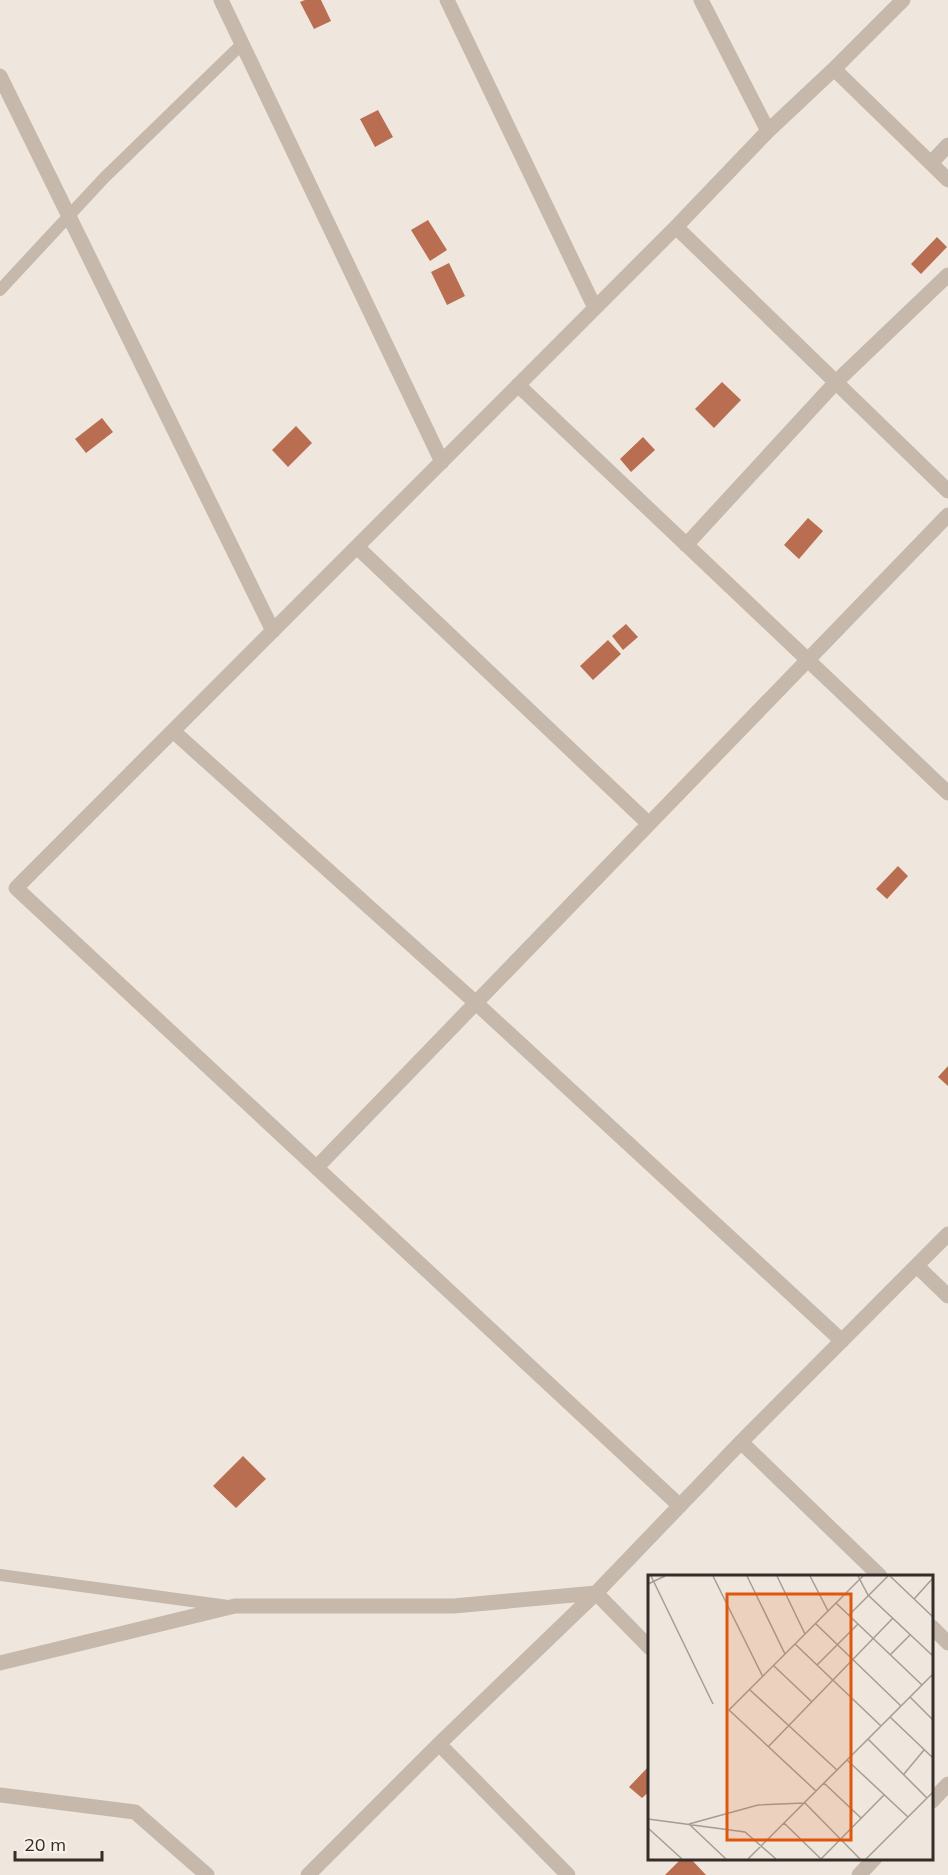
<svg xmlns="http://www.w3.org/2000/svg" width="948" height="1875" viewBox="0 0 948 1875" font-family="Mulish,sans-serif">
<style>
.building{fill:#b96e51}
.lines{fill:none;stroke-linecap:round;stroke-linejoin:round}
.lane{stroke:#c6b8aa;stroke-width:12}
.street{stroke:#c6b8aa;stroke-width:15}
.inset-road{fill:none;stroke:#a49d95;stroke-width:1.5}
.view{fill:#df570d;fill-opacity:0.15;stroke:#df570d;stroke-width:3}
.inset-edge{fill:none;stroke:#342d29;stroke-width:3}
</style>
<rect width="100%" height="100%" fill="#efe7dd"/>
<path class="building" d="M 305,0 L 321,0 L 331,21 L 314,29 L 300,2 Z
M 378,110 L 393,137 L 375,147 L 360,119 Z
M 428,220 L 447,250 L 430,261 L 411,230 Z
M 937,237 L 947,247 L 921,274 L 911,264 Z
M 449,263 L 465,296 L 447,305 L 431,272 Z
M 722,382 L 741,400 L 714,428 L 695,409 Z
M 102,418 L 113,432 L 86,453 L 75,439 Z
M 296,426 L 312,443 L 288,467 L 272,450 Z
M 643,437 L 655,450 L 631,472 L 620,459 Z
M 808,518 L 823,531 L 799,559 L 784,545 Z
M 626,624 L 638,637 L 623,650 L 612,636 Z
M 608,640 L 621,654 L 593,680 L 580,666 Z
M 898,866 L 908,876 L 887,899 L 876,889 Z
M 948,1066 L 948,1086 L 938,1077 Z
M 243,1456 L 266,1479 L 236,1508 L 213,1486 Z
M 650,1765 L 650,1791 L 642,1798 L 629,1787 Z
M 682,1858 L 690,1858 L 706,1875 L 665,1875 Z"/>
<g class="lines">
<path class="lane" d="M 0,290 L 104,178 L 242,44
M 0,1575 L 228,1606"/>
<path class="street" d="M 221,0 L 442,462
M 447,0 L 595,308
M 701,0 L 768,131
M 834,69 L 948,180
M 0,76 L 273,631
M 931,163 L 948,145
M 676,227 L 948,491
M 518,385 L 948,793
M 686,545 L 836,382 L 948,275
M 357,547 L 649,824
M 173,731 L 476,1003 L 842,1341
M 317,1167 L 948,515
M 917,1266 L 948,1296
M 741,1442 L 880,1576
M 680,1506 L 16,888 L 676,227 L 768,131 L 834,69 L 903,0
M 932,1627 L 948,1643
M 0,1663 L 235,1606 L 454,1606 L 596,1593 L 650,1648
M 439,1744 L 568,1875
M 0,1795 L 135,1812 L 207,1875
M 932,1801 L 948,1784
M 308,1875 L 439,1744 L 596,1593 L 741,1442 L 948,1234
M 859,1875 L 875,1858"/>
</g>
<g transform="translate(648 1575)">
<rect width="285" height="285" fill="#efe7dd"/>
<path class="inset-road" d="M 3,1 L 65,129M 65,1 L 115,102M 99,1 L 137,79M 129,1 L 157,59M 162,1 L 180,36M 210,1 L 220,20 L 285,81M 242,1 L 285,42M 0,9 L 17,1M 266,24 L 285,3M 188,28 L 274,110M 201,40 L 240,1M 168,49 L 253,131M 147,69 L 233,151M 242,80 L 262,60M 169,90 L 210,49M 126,91 L 164,127M 102,115 L 189,195M 262,122 L 285,145M 242,142 L 285,183M 220,164 L 279,223M 120,172 L 245,43M 199,185 L 260,242M 256,199 L 276,175M 176,208 L 213,243M 168,216 L 81,135 L 215,1M 0,244 L 97,257 L 128,284M 136,248 L 173,284M 41,249 L 110,230 L 157,228 L 212,284M 42,250 L 78,284M 0,253 L 34,284M 100,284 L 285,99M 173,284 L 236,220M 218,284 L 285,217"/>
<path class="view" d="M 79,19 L 203,19 L 203,265 L 79,265 Z"/>
<rect width="285" height="285" class="inset-edge"/>
</g>
<path d="M15 1851v9h87v-9" fill="none" stroke="#342d29" stroke-width="3"/>
<text x="24" y="1851" font-size="18" fill="#342d29" stroke="#f7f1e9" stroke-width="4.5" paint-order="stroke">20 m</text>
</svg>
